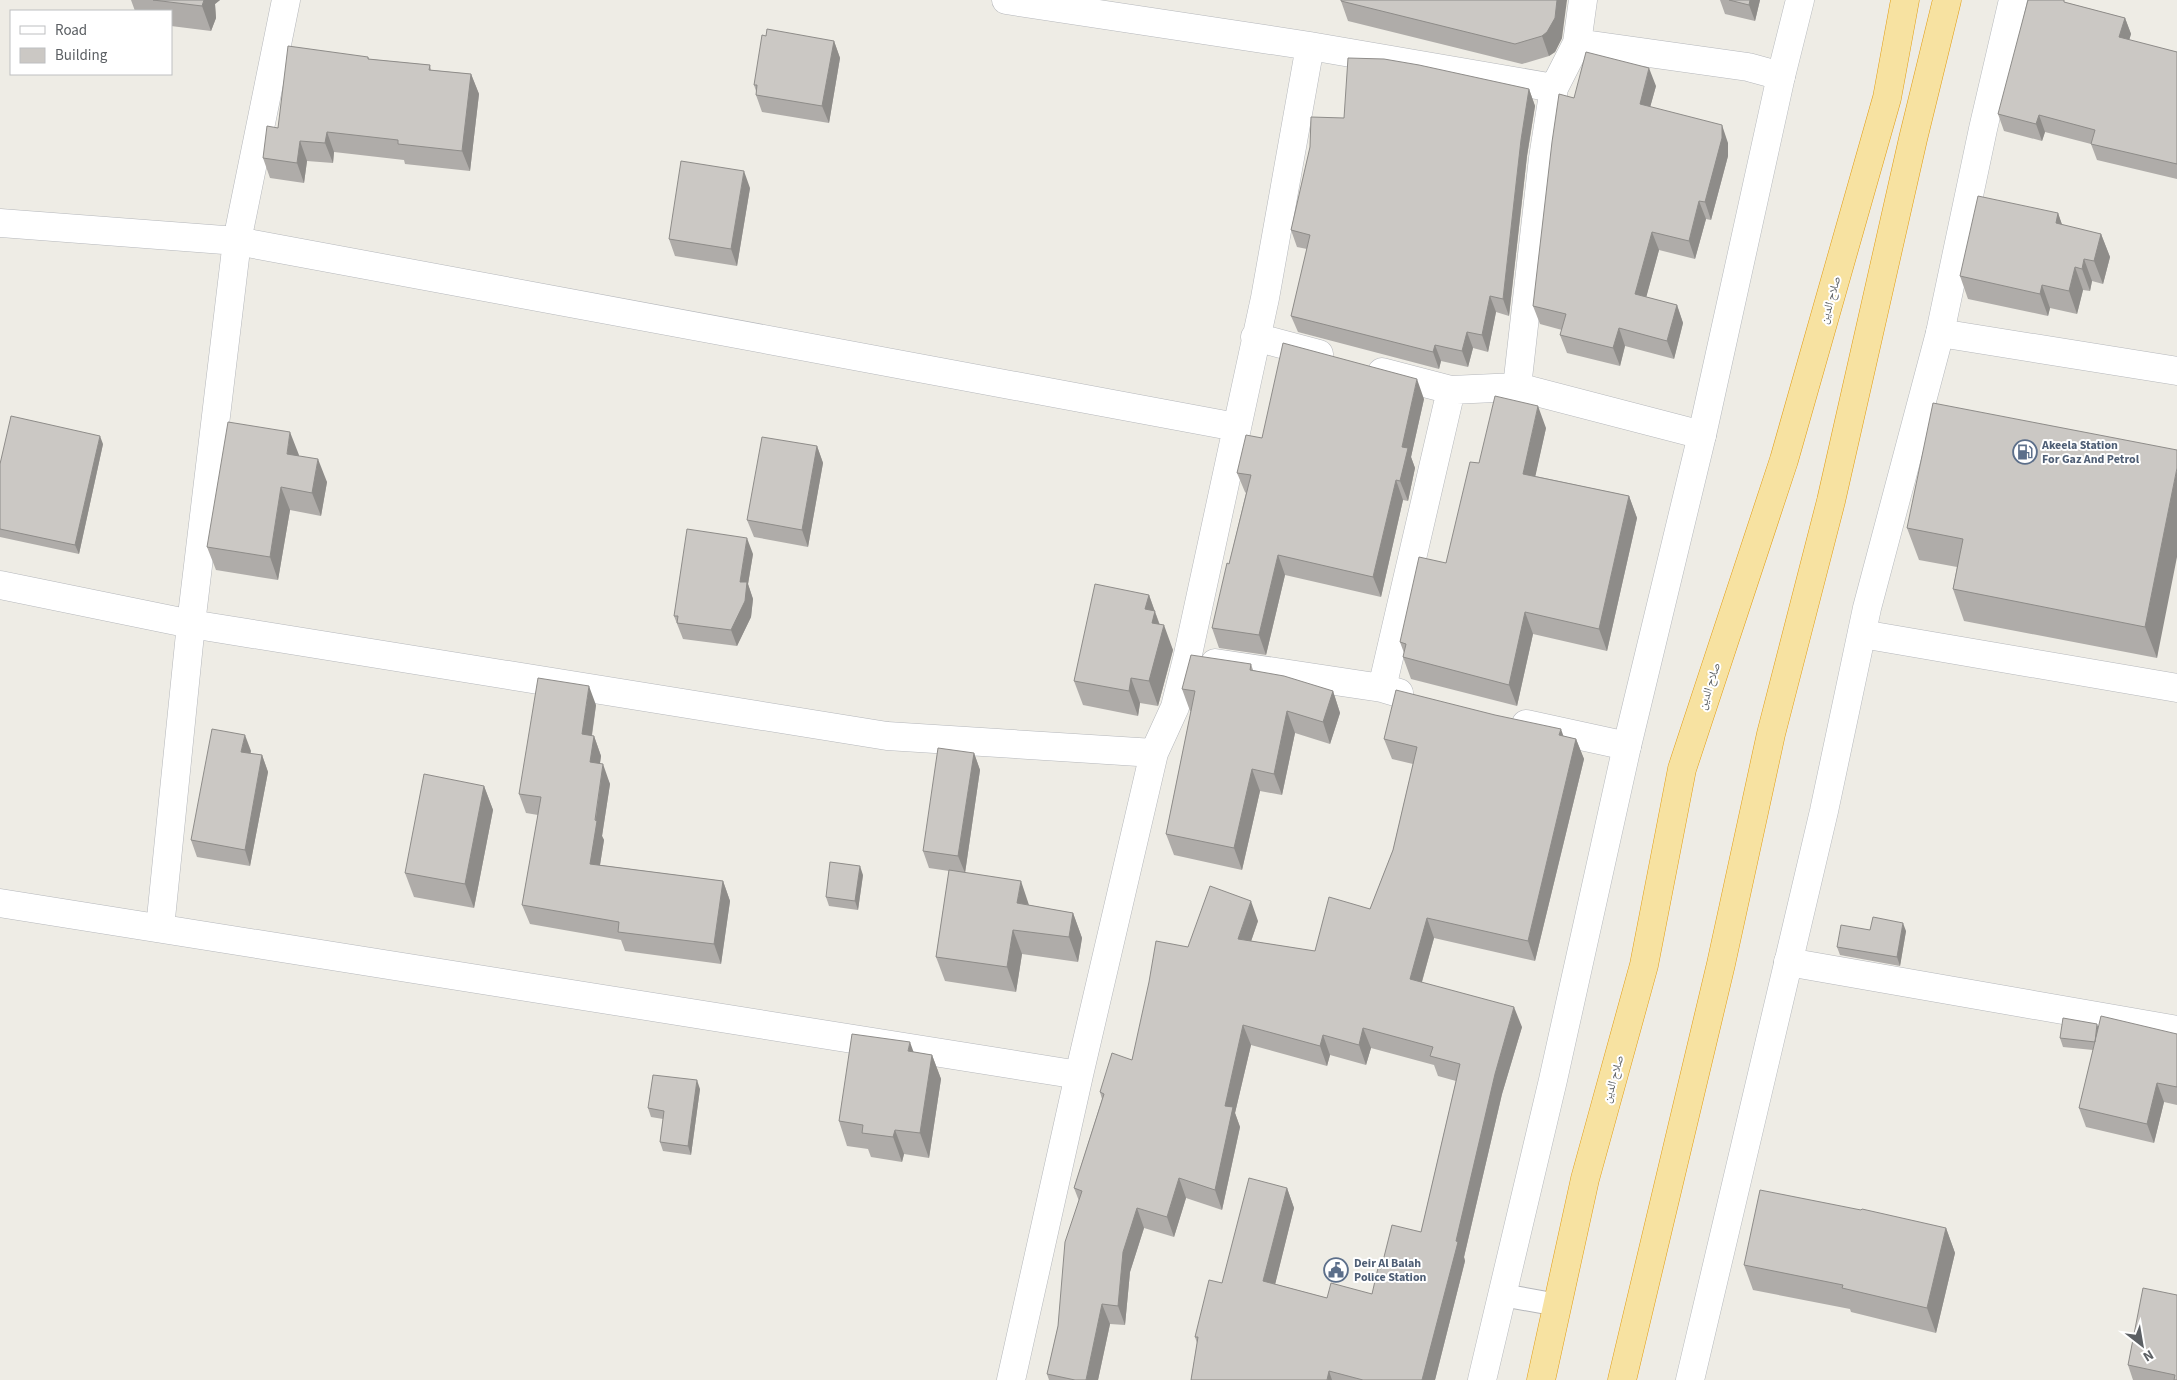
<svg xmlns="http://www.w3.org/2000/svg" width="2177" height="1380" viewBox="0 0 2177 1380" font-family="'Source Sans 3','Noto Naskh Arabic',sans-serif">
<style>
.lines{fill:none;stroke-linecap:round;stroke-linejoin:round}
.service-casing{stroke:#b5b7bb;stroke-width:24}
.minor-casing{stroke:#b5b7bb;stroke-width:29}
.secondary-casing{stroke:#b6b9bd;stroke-width:29}
.trunk-casing{stroke:#e19c11;stroke-width:29}
.service{stroke:#fff;stroke-width:22}
.minor{stroke:#fff;stroke-width:28}
.secondary{stroke:#fff;stroke-width:28}
.trunk{stroke:#f7e2a1;stroke-width:28}
.wall{fill:#afaca9}
.shaded-wall{fill:#8e8c89}
.building{fill:#cbc8c4;stroke:#8e8c89}
.labels{text-anchor:middle;stroke-width:4;stroke-linejoin:round;paint-order:stroke}
.street-label{font-size:12px;fill:#5c6064;stroke:#fff}
.service-label{font-size:12px;font-weight:bold;fill:#4e5e75;stroke:#fff;text-anchor:start}
</style>
<rect width="100%" height="100%" fill="#eeece5"/>
<g class="lines">
<g class="service-casing">
<path id="service" d="M 1502,1295 L 1558,1305"/>
</g>
<g class="minor-casing">
<path id="minor" d="M 1006,0 L 1310,46 L 1554,88
M 1577,43 L 1748,67 L 1781,76
M 0,223 L 237,241 L 1236,427
M 1940,333 L 2177,371
M 1255,337 L 1319,354
M 1382,372 L 1451,390
M 1517,387 L 1702,435
M 0,585 L 191,624 L 887,736 L 1154,753
M 1862,634 L 2177,688
M 1215,663 L 1382,688 L 1399,693
M 1382,688 L 1451,390 L 1517,387 L 1543,158 L 1554,88 L 1577,43 L 1583,0
M 1526,724 L 1627,746
M 0,903 L 1079,1075
M 160,928 L 191,624 L 237,241 L 286,0
M 1788,962 L 2177,1030
M 1011,1380 L 1079,1075 L 1154,753 L 1175,707 L 1187,659 L 1265,298 L 1310,46"/>
</g>
<g class="secondary-casing">
<path id="secondary" d="M 1482,1380 L 1553,1080 L 1627,746 L 1702,435 L 1781,76 L 1800,0
M 1690,1380 L 1824,811 L 1867,608 L 1940,333 L 1983,129 L 2013,0"/>
</g>
<g class="trunk-casing">
<path id="trunk" d="M 1541,1380 L 1585,1179 L 1644,965 L 1682,769 L 1784,460 L 1887,98 L 1905,0
M 1622,1380 L 1721,964 L 1771,734 L 1831,501 L 1913,139 L 1947,0"/>
</g>
<use href="#service" class="service"/>
<use href="#minor" class="minor"/>
<use href="#secondary" class="secondary"/>
<use href="#trunk" class="trunk"/>
</g>
<path class="wall" d="M 131,0 L 220,0 L 215,4 L 216,18 L 211,31 L 171,26 L 171,11 L 135,11 Z
M 1720,0 L 1760,0 L 1755,21 L 1725,14 Z
M 1341,1 L 1562,38 L 1555,52 L 1549,56 L 1522,64 L 1348,21 Z
M 2068,3 L 2125,18 L 2131,34 L 2129,40 L 2177,52 L 2177,179 L 2097,160 L 2091,144 L 2045,132 L 2042,141 L 2004,131 L 1998,114 Z
M 766,36 L 834,41 L 840,58 L 829,123 L 762,112 L 756,95 L 756,91 L 754,85 Z
M 368,57 L 369,59 L 430,65 L 431,70 L 471,74 L 479,94 L 470,171 L 405,164 L 404,160 L 334,152 L 333,163 L 307,161 L 304,183 L 270,178 L 263,158 L 278,128 Z
M 1656,86 L 1650,107 L 1728,143 L 1728,156 L 1711,220 L 1706,219 L 1695,259 L 1659,250 L 1646,297 L 1677,305 L 1683,323 L 1674,359 L 1625,346 L 1620,366 L 1567,353 L 1560,335 L 1562,330 L 1540,324 L 1533,306 L 1574,98 Z
M 1529,89 L 1535,106 L 1527,156 L 1509,316 L 1496,312 L 1488,352 L 1473,348 L 1468,367 L 1441,361 L 1439,369 L 1298,332 L 1291,316 L 1307,249 L 1297,247 L 1291,230 L 1344,118 Z
M 750,188 L 737,266 L 675,256 L 669,239 Z
M 2058,213 L 2062,225 L 2101,234 L 2110,257 L 2103,284 L 2092,281 L 2090,291 L 2083,290 L 2077,314 L 2050,308 L 2048,316 L 1968,299 L 1960,276 Z
M 1424,399 L 1411,457 L 1415,468 L 1408,501 L 1403,500 L 1381,597 L 1285,575 L 1266,655 L 1219,648 L 1212,628 L 1229,564 L 1246,493 L 1245,492 L 1237,473 L 1262,438 Z
M 1546,428 L 1535,476 L 1629,496 L 1637,518 L 1607,651 L 1533,634 L 1517,706 L 1411,679 L 1403,657 L 1404,653 L 1400,642 L 1446,563 L 1479,463 Z
M 103,444 L 79,554 L 0,537 L 0,464 Z
M 817,446 L 823,463 L 808,547 L 754,537 L 747,520 Z
M 2177,450 L 2157,658 L 1964,621 L 1953,589 L 1957,567 L 1919,560 L 1907,528 Z
M 299,456 L 327,482 L 321,516 L 290,510 L 278,580 L 216,570 L 207,547 Z
M 753,554 L 748,584 L 753,599 L 751,617 L 737,646 L 683,639 L 674,616 Z
M 1149,595 L 1160,625 L 1173,650 L 1158,706 L 1140,703 L 1138,716 L 1083,705 L 1074,681 Z
M 1251,664 L 1253,670 L 1333,691 L 1340,713 L 1330,744 L 1295,733 L 1282,795 L 1260,791 L 1242,870 L 1174,855 L 1166,834 L 1191,711 L 1190,711 L 1182,689 Z
M 596,705 L 592,736 L 594,736 L 601,756 L 600,764 L 610,784 L 602,836 L 604,840 L 600,865 L 723,881 L 730,901 L 721,964 L 625,951 L 621,940 L 530,924 L 522,905 L 538,815 L 526,813 L 519,794 Z
M 1563,736 L 1576,739 L 1584,759 L 1535,961 L 1434,938 L 1422,982 L 1522,1027 L 1502,1094 L 1464,1257 L 1465,1261 L 1435,1380 L 1191,1380 L 1197,1343 L 1195,1337 L 1222,1283 L 1287,1188 L 1294,1208 L 1275,1284 L 1327,1298 L 1372,1294 L 1381,1269 L 1421,1232 L 1456,1081 L 1438,1076 L 1434,1065 L 1371,1048 L 1366,1065 L 1330,1055 L 1327,1066 L 1251,1045 L 1235,1113 L 1240,1127 L 1222,1210 L 1186,1198 L 1174,1237 L 1144,1228 L 1130,1272 L 1125,1325 L 1110,1324 L 1098,1380 L 1049,1380 L 1047,1374 L 1058,1326 L 1079,1201 L 1074,1188 L 1102,1099 L 1100,1092 L 1132,1060 L 1188,947 L 1258,921 L 1251,941 L 1315,951 L 1370,909 L 1393,850 L 1413,764 L 1392,759 L 1384,739 Z
M 251,751 L 250,754 L 262,755 L 268,772 L 250,866 L 197,857 L 191,840 Z
M 974,753 L 980,770 L 965,873 L 1029,905 L 1073,913 L 1082,938 L 1078,962 L 1022,954 L 1016,992 L 945,981 L 936,957 L 949,871 L 929,868 L 923,851 Z
M 484,786 L 493,810 L 474,908 L 414,897 L 405,873 Z
M 863,875 L 858,910 L 829,906 L 826,897 Z
M 1906,931 L 1900,966 L 1840,955 L 1837,947 Z
M 2098,1028 L 2177,1034 L 2177,1105 L 2164,1102 L 2154,1143 L 2086,1127 L 2079,1108 L 2093,1050 L 2063,1047 L 2060,1038 Z
M 913,1052 L 932,1055 L 941,1079 L 929,1158 L 904,1154 L 902,1162 L 871,1157 L 868,1149 L 847,1146 L 839,1121 Z
M 700,1089 L 691,1155 L 663,1151 L 660,1142 L 663,1119 L 651,1117 L 648,1108 Z
M 1946,1228 L 1955,1253 L 1936,1333 L 1851,1312 L 1850,1309 L 1753,1290 L 1744,1265 Z
M 2177,1295 L 2177,1380 L 2133,1380 L 2128,1365 Z"/>
<path class="shaded-wall" d="M 204,0 L 220,0 L 215,4 L 216,18 L 211,31 L 202,6 Z
M 1557,0 L 1567,0 L 1562,38 L 1555,52 L 1549,56 L 1542,36 Z
M 1750,0 L 1760,0 L 1755,21 L 1749,5 Z
M 2125,18 L 2131,34 L 2125,54 L 2119,37 Z
M 834,41 L 840,58 L 829,123 L 822,106 Z
M 1649,68 L 1656,86 L 1646,122 L 1640,104 Z
M 471,74 L 479,94 L 470,171 L 462,151 Z
M 1529,89 L 1535,106 L 1527,156 L 1509,316 L 1503,299 L 1521,140 Z
M 2039,115 L 2045,132 L 2042,141 L 2036,124 Z
M 1722,125 L 1728,143 L 1728,156 L 1711,220 L 1705,202 Z
M 327,132 L 334,152 L 333,163 L 325,143 Z
M 300,141 L 307,161 L 304,183 L 297,163 Z
M 744,171 L 750,188 L 737,266 L 731,249 Z
M 1699,201 L 1706,219 L 1695,259 L 1689,241 Z
M 2058,213 L 2066,236 L 2056,223 Z
M 1652,232 L 1659,250 L 1642,313 L 1635,294 Z
M 2101,234 L 2110,257 L 2103,284 L 2094,261 Z
M 2084,259 L 2092,281 L 2090,291 L 2082,269 Z
M 2075,267 L 2083,290 L 2077,314 L 2069,291 Z
M 2042,285 L 2050,308 L 2048,316 L 2040,294 Z
M 1490,296 L 1496,312 L 1488,352 L 1482,335 Z
M 1677,305 L 1683,323 L 1674,359 L 1667,341 Z
M 1619,328 L 1625,346 L 1620,366 L 1613,348 Z
M 1467,332 L 1473,348 L 1468,367 L 1462,351 Z
M 1435,345 L 1441,361 L 1439,369 L 1433,352 Z
M 1417,379 L 1424,399 L 1411,457 L 1415,468 L 1408,501 L 1400,481 L 1402,447 Z
M 1538,406 L 1546,428 L 1531,496 L 1523,474 Z
M 290,432 L 299,455 L 295,477 L 287,454 Z
M 100,436 L 103,444 L 79,554 L 75,545 Z
M 817,446 L 823,463 L 808,547 L 802,530 Z
M 318,459 L 327,482 L 321,516 L 312,493 Z
M 2177,468 L 2177,557 L 2157,658 L 2145,627 Z
M 1396,480 L 1403,500 L 1381,597 L 1373,577 Z
M 281,487 L 290,510 L 278,580 L 270,557 Z
M 1629,496 L 1637,518 L 1607,651 L 1599,629 Z
M 747,538 L 753,554 L 748,584 L 753,599 L 751,617 L 737,646 L 731,630 L 740,582 Z
M 1278,555 L 1285,575 L 1266,655 L 1259,635 Z
M 1149,595 L 1162,632 L 1164,625 L 1173,650 L 1158,706 L 1149,681 L 1145,609 Z
M 1525,612 L 1533,634 L 1517,706 L 1509,685 Z
M 1131,678 L 1140,703 L 1138,716 L 1129,691 Z
M 589,686 L 596,705 L 589,754 L 582,734 Z
M 1333,691 L 1340,713 L 1330,744 L 1323,722 Z
M 1287,711 L 1295,733 L 1282,795 L 1274,774 Z
M 1561,729 L 1568,749 L 1559,735 Z
M 245,735 L 251,751 L 247,769 L 241,752 Z
M 594,736 L 601,756 L 597,782 L 590,762 Z
M 1576,739 L 1584,759 L 1535,961 L 1528,941 Z
M 974,753 L 980,770 L 965,873 L 958,856 Z
M 262,755 L 268,772 L 250,866 L 245,850 Z
M 603,764 L 610,784 L 602,836 L 604,840 L 597,883 L 590,864 Z
M 1252,769 L 1260,791 L 1242,870 L 1234,848 Z
M 484,786 L 493,810 L 474,908 L 465,884 Z
M 860,866 L 863,875 L 858,910 L 855,901 Z
M 723,881 L 730,901 L 721,964 L 714,944 Z
M 1021,881 L 1029,905 L 1017,903 Z
M 1251,901 L 1258,921 L 1245,959 L 1238,939 Z
M 1073,913 L 1082,938 L 1078,962 L 1069,937 Z
M 1427,918 L 1434,938 L 1417,999 L 1410,979 Z
M 1903,923 L 1906,931 L 1900,966 L 1897,957 Z
M 1013,930 L 1022,954 L 1016,992 L 1007,967 Z
M 1514,1007 L 1522,1027 L 1502,1094 L 1464,1257 L 1465,1261 L 1435,1380 L 1422,1380 L 1495,1074 Z
M 2097,1024 L 2100,1032 L 2095,1042 Z
M 1243,1025 L 1251,1045 L 1235,1113 L 1240,1127 L 1222,1210 L 1215,1190 L 1225,1106 Z
M 1363,1028 L 1371,1048 L 1366,1065 L 1359,1045 Z
M 1323,1035 L 1330,1055 L 1327,1066 L 1320,1046 Z
M 910,1042 L 919,1067 L 908,1051 Z
M 932,1055 L 941,1079 L 929,1158 L 920,1133 Z
M 697,1080 L 700,1089 L 691,1155 L 688,1146 Z
M 2157,1083 L 2164,1102 L 2154,1143 L 2147,1124 Z
M 895,1130 L 904,1154 L 902,1162 L 893,1137 Z
M 1179,1178 L 1186,1198 L 1174,1237 L 1167,1217 Z
M 1287,1188 L 1294,1208 L 1271,1301 L 1263,1281 Z
M 1137,1208 L 1144,1228 L 1130,1272 L 1125,1325 L 1118,1306 L 1123,1252 Z
M 1946,1228 L 1955,1253 L 1936,1333 L 1927,1308 Z
M 1102,1304 L 1110,1324 L 1098,1380 L 1086,1380 Z
M 1329,1371 L 1332,1380 L 1327,1380 Z"/>
<path class="building" d="M 153,0 L 204,0 L 202,6 Z
M 1341,0 L 1557,0 L 1555,18 L 1547,32 L 1542,36 L 1515,44 L 1341,1 Z
M 1729,0 L 1750,0 L 1749,5 Z
M 2028,0 L 2064,0 L 2064,2 L 2125,18 L 2119,37 L 2177,52 L 2177,164 L 2091,144 L 2095,130 L 2039,115 L 2036,124 L 1998,114 Z
M 767,29 L 834,41 L 822,106 L 756,95 L 757,85 L 754,85 L 762,35 L 766,36 Z
M 288,46 L 368,57 L 368,59 L 430,65 L 429,70 L 471,74 L 462,151 L 398,144 L 398,140 L 327,132 L 325,143 L 300,141 L 297,163 L 263,158 L 267,126 L 278,128 Z
M 1586,52 L 1649,68 L 1640,104 L 1722,125 L 1722,138 L 1705,202 L 1699,201 L 1689,241 L 1652,232 L 1635,294 L 1677,305 L 1667,341 L 1619,328 L 1613,348 L 1560,335 L 1566,314 L 1533,306 L 1552,142 L 1559,94 L 1574,98 Z
M 1348,58 L 1384,59 L 1419,65 L 1529,89 L 1521,140 L 1503,299 L 1490,296 L 1482,335 L 1467,332 L 1462,351 L 1435,345 L 1433,352 L 1291,316 L 1310,235 L 1291,230 L 1310,147 L 1311,117 L 1344,118 Z
M 681,161 L 744,171 L 731,249 L 669,239 Z
M 1978,196 L 2058,213 L 2056,223 L 2101,234 L 2094,261 L 2084,259 L 2082,269 L 2075,267 L 2069,291 L 2042,285 L 2040,294 L 1960,276 Z
M 1283,343 L 1417,379 L 1402,447 L 1408,448 L 1400,481 L 1396,480 L 1373,577 L 1278,555 L 1259,635 L 1212,628 L 1227,563 L 1229,564 L 1251,475 L 1237,473 L 1246,435 L 1262,438 Z
M 1495,396 L 1538,406 L 1523,474 L 1629,496 L 1599,629 L 1525,612 L 1509,685 L 1403,657 L 1406,644 L 1400,642 L 1419,557 L 1446,563 L 1470,462 L 1479,463 Z
M 1933,403 L 2177,450 L 2177,468 L 2145,627 L 1953,589 L 1963,539 L 1907,528 Z
M 11,416 L 100,436 L 75,545 L 0,529 L 0,464 Z
M 228,422 L 290,432 L 287,454 L 318,459 L 312,493 L 281,487 L 270,557 L 207,547 Z
M 762,437 L 817,446 L 802,530 L 747,520 Z
M 687,529 L 747,538 L 740,582 L 747,582 L 745,601 L 731,630 L 677,623 L 678,616 L 674,616 Z
M 1095,584 L 1149,595 L 1145,609 L 1155,611 L 1152,623 L 1164,625 L 1149,681 L 1131,678 L 1129,691 L 1074,681 Z
M 1191,655 L 1251,664 L 1250,670 L 1284,676 L 1333,691 L 1323,722 L 1287,711 L 1274,774 L 1252,769 L 1234,848 L 1166,834 L 1195,691 L 1182,689 Z
M 538,678 L 589,686 L 582,734 L 594,736 L 590,762 L 603,764 L 595,820 L 597,821 L 590,864 L 723,881 L 714,944 L 618,932 L 619,922 L 522,905 L 541,797 L 519,794 Z
M 1396,690 L 1495,715 L 1561,729 L 1559,735 L 1576,739 L 1528,941 L 1427,918 L 1410,979 L 1514,1007 L 1495,1074 L 1456,1241 L 1458,1242 L 1422,1380 L 1363,1380 L 1329,1371 L 1327,1380 L 1191,1380 L 1198,1337 L 1195,1337 L 1209,1280 L 1222,1283 L 1249,1178 L 1287,1188 L 1263,1281 L 1327,1298 L 1331,1283 L 1372,1294 L 1378,1268 L 1381,1269 L 1392,1225 L 1421,1232 L 1460,1064 L 1430,1056 L 1433,1047 L 1363,1028 L 1359,1045 L 1323,1035 L 1320,1046 L 1243,1025 L 1225,1106 L 1233,1107 L 1215,1190 L 1179,1178 L 1167,1217 L 1137,1208 L 1123,1252 L 1118,1306 L 1102,1304 L 1086,1380 L 1075,1380 L 1047,1374 L 1058,1326 L 1065,1242 L 1082,1191 L 1074,1188 L 1104,1094 L 1100,1092 L 1112,1053 L 1132,1060 L 1149,982 L 1156,941 L 1188,947 L 1210,886 L 1251,901 L 1238,939 L 1315,951 L 1329,897 L 1370,909 L 1393,850 L 1417,747 L 1384,739 Z
M 212,729 L 245,735 L 241,752 L 262,755 L 245,850 L 191,840 Z
M 938,748 L 974,753 L 958,856 L 923,851 Z
M 424,774 L 484,786 L 465,884 L 405,873 Z
M 830,862 L 860,866 L 855,901 L 826,897 Z
M 949,870 L 1021,881 L 1017,903 L 1073,913 L 1069,937 L 1013,930 L 1007,967 L 936,957 Z
M 1873,917 L 1903,923 L 1897,957 L 1837,947 L 1841,925 L 1870,930 Z
M 2101,1016 L 2177,1034 L 2177,1087 L 2157,1083 L 2147,1124 L 2079,1108 Z
M 2063,1018 L 2097,1024 L 2095,1042 L 2060,1038 Z
M 852,1034 L 910,1042 L 908,1051 L 932,1055 L 920,1133 L 895,1130 L 893,1137 L 862,1133 L 863,1125 L 839,1121 Z
M 653,1075 L 697,1080 L 688,1146 L 660,1142 L 664,1111 L 648,1108 Z
M 1760,1190 L 1861,1210 L 1862,1209 L 1946,1228 L 1927,1308 L 1842,1288 L 1843,1285 L 1744,1265 Z
M 2143,1288 L 2177,1295 L 2177,1380 L 2174,1380 L 2175,1375 L 2128,1365 Z"/>
<defs>
<g id="fuel-ring" transform="scale(1.25)"><circle r="9.5" fill="#fff" stroke="#5c6f8a" stroke-width="1.5"/><path d="M-5.5-6h7V0h2V4h1.3V-2.5L3-4.5l.8-.8L6-3V5H2.5V1h-1V6h-7ZM-4.2-4.7v3.2H.2V-4.7Z" fill="#5c6f8a"/></g>
<g id="civic-ring" transform="scale(1.25)"><circle r="9.5" fill="#fff" stroke="#5c6f8a" stroke-width="1.5"/><path d="M-.6-6.5H3V-4.5H.6V-3L4-1V1h2V6H-6V1h2V-1L-.6-3ZM-1.2 2.5V6h2.4V2.5Z" fill="#5c6f8a"/></g>
</defs>
<g fill-rule="evenodd">
<use href="#fuel-ring" x="2025" y="452"/>
<use href="#civic-ring" x="1336" y="1270"/>
</g>
<g class="labels">
<g class="street-label">
<text transform="translate(1830 300) rotate(-74)" y="4">صلاح الدين</text>
<text transform="translate(1709 686) rotate(-72)" y="4">صلاح الدين</text>
<text transform="translate(1613 1079) rotate(-74)" y="4">صلاح الدين</text>
</g>
<g class="service-label">
<text x="2042" y="449">Akeela Station<tspan x="2042" dy="14">For Gaz And Petrol</tspan></text>
<text x="1354" y="1267">Deir Al Balah<tspan x="1354" dy="14">Police Station</tspan></text>
</g>
</g>
<rect x="10" y="10" width="162" height="65" fill="#ffffff" stroke="#bebfc1"/>
<rect x="20" y="26" width="25" height="8" fill="#ffffff" stroke="#bebfc1"/>
<text x="55" y="35" font-size="15" fill="#5c6064">Road</text>
<rect x="20" y="48" width="25" height="15" fill="#cbc8c4" stroke="#bebfc1"/>
<text x="55" y="60" font-size="15" fill="#5c6064">Building</text>
<g transform="translate(2142 1345) rotate(149)" stroke="#ffffff" stroke-width="4" paint-order="stroke">
<path d="M0-4L9 19L0 12L-9 19Z" fill="#5c6064"/>
<text y="-8" font-size="14" font-weight="bold" text-anchor="middle" fill="#5c6064">N</text>
</g>
</svg>
